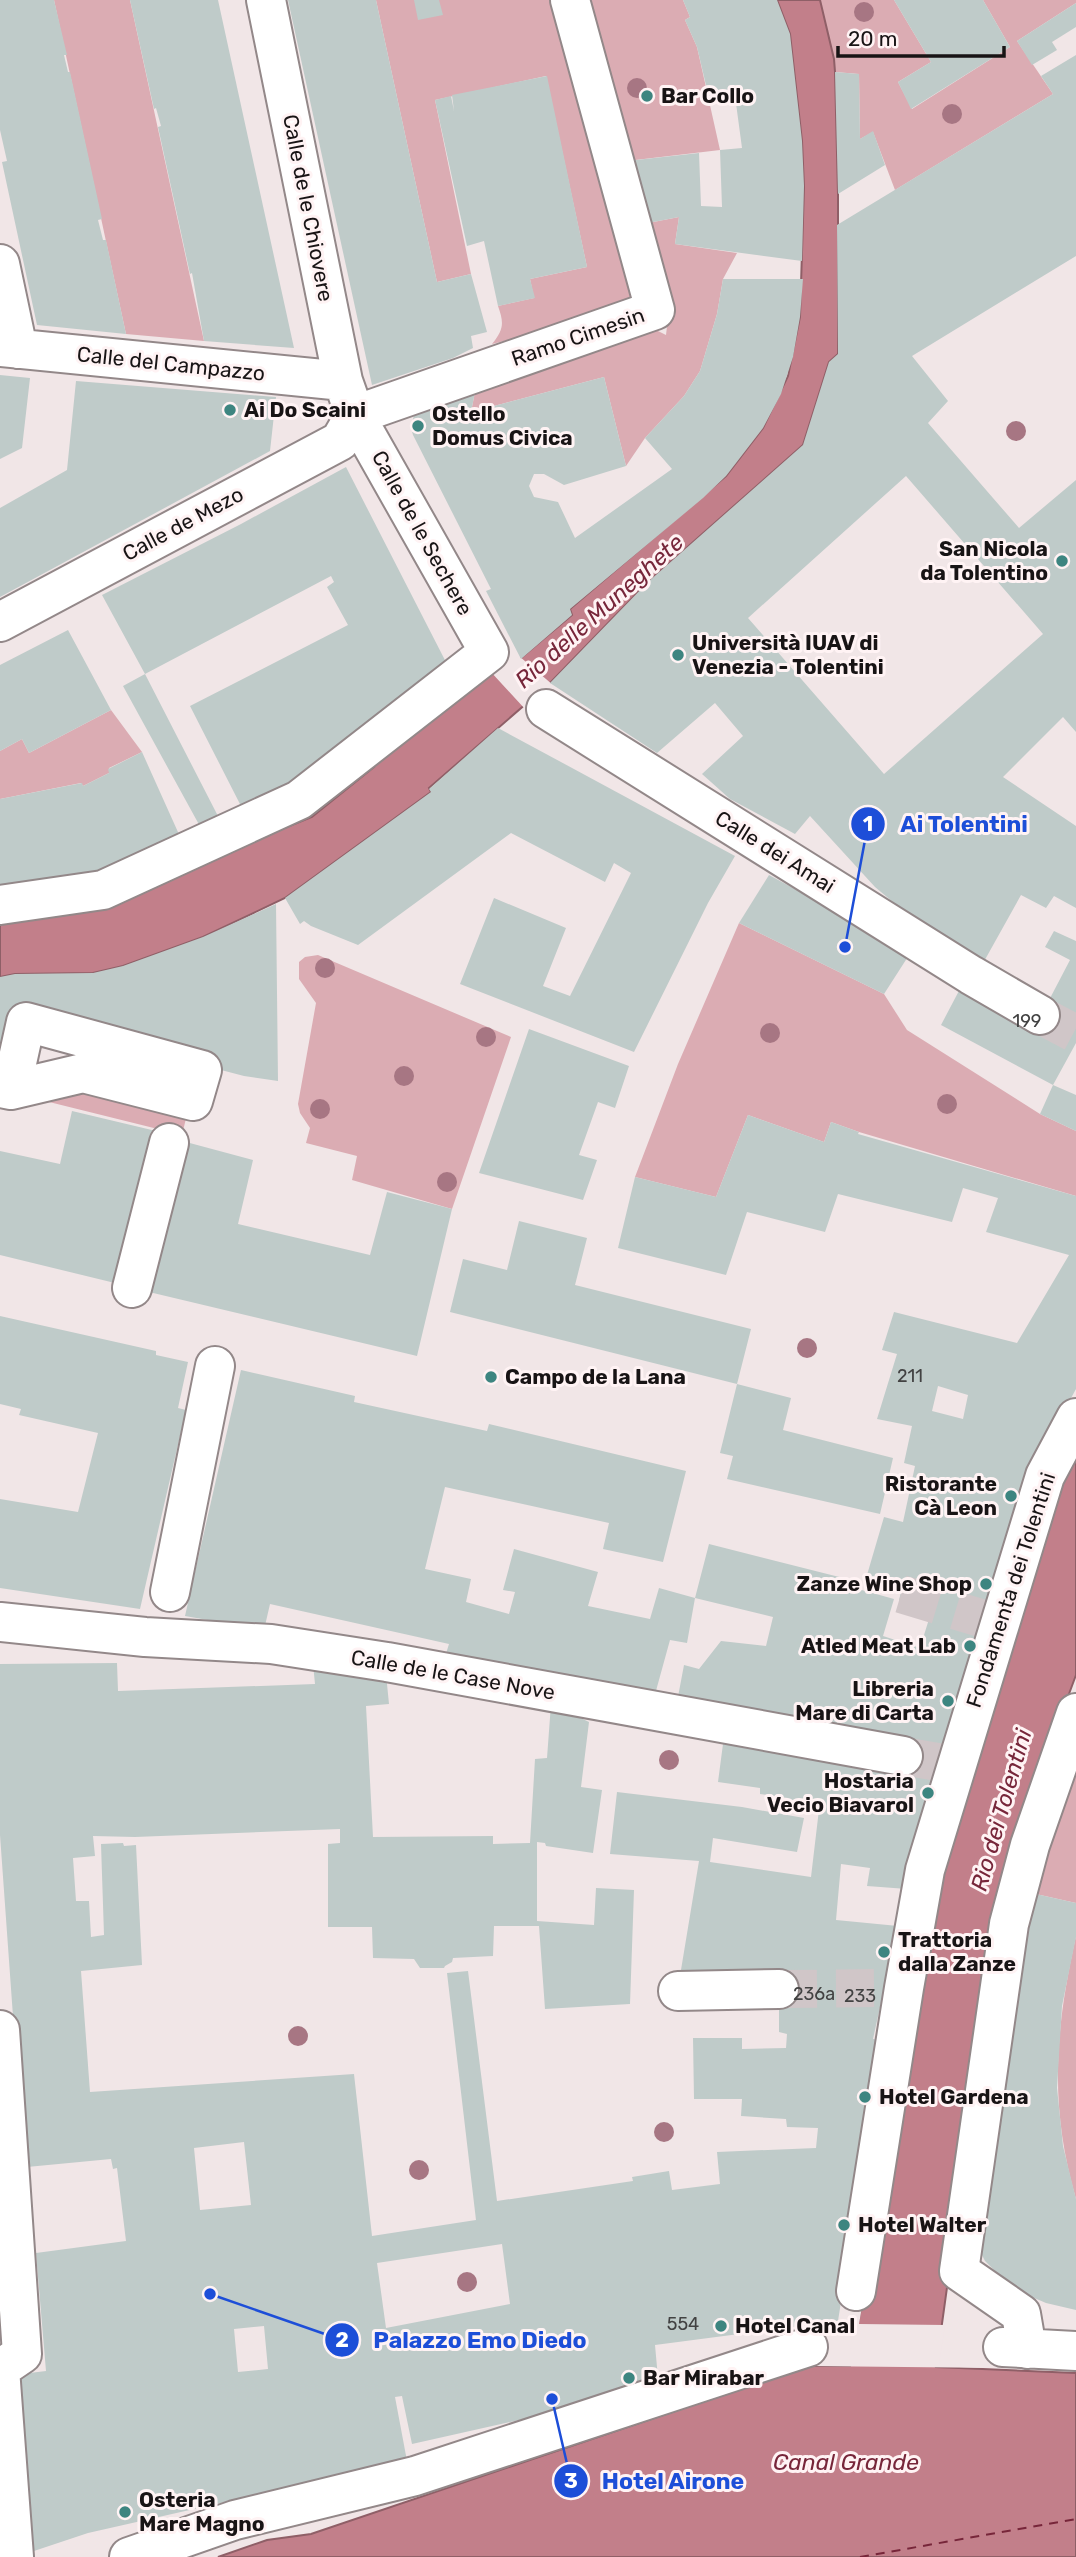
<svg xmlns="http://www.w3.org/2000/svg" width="1076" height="2557" viewBox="0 0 1076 2557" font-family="Rubik,sans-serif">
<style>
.green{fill:#dbacb3}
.water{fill:#c27f8a;stroke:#8f5f67;stroke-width:2}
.pier{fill:#f1e6e7}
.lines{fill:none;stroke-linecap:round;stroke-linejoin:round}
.ferry{stroke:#77263a;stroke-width:2;stroke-dasharray:9 7;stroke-linecap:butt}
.building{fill:#bfcbc9;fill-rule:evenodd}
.pedestrian-tunnel{stroke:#d0c6c8;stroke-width:38;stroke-dasharray:38 19;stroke-linecap:butt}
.pedestrian-casing{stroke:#938889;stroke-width:42}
.pedestrian{stroke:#fff;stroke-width:38}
.tree{fill:#a77683}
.poi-dot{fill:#3d8580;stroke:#fff3f4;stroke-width:2.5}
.labels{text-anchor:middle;stroke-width:6;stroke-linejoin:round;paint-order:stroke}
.number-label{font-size:18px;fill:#424242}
.poi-label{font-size:21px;font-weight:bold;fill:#181415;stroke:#fff3f4;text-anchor:start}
.street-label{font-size:21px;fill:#181415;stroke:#fff3f4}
.water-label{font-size:23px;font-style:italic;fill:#77263a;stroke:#fff3f4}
.leader{fill:none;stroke:#1d4ed8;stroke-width:2.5}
.callout-dot{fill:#1d4ed8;stroke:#fff3f4;stroke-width:2.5}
.mark-label{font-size:21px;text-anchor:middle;font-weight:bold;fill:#fff}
.callout-label{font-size:23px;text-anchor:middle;font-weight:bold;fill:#1d4ed8;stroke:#fff3f4;stroke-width:6;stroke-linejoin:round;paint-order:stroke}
</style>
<rect width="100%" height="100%" fill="#f1e6e7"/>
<path class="green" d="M 54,0 L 130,0 L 204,341 L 126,334 Z
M 376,0 L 561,0 L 645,306 L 492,344 C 504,329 504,323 498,306 L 534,298 L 530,279 L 587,267 L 546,76 L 435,100 L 471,274 L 437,282 Z
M 580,0 L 683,0 L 690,17 L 685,20 L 697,47 L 720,150 L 627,161 Z
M 820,0 L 894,0 L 931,62 L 898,82 L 912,109 L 1010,47 L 983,0 L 1076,0 L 1076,3 L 1017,41 L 1053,94 L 895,190 L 873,132 L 860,139 L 859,74 L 835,72 L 834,59 Z
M 679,217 L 675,244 L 737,253 L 723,279 L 717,314 L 700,371 L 684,396 L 645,438 L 626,466 L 604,377 L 471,412 L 476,387 L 648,326 L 666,335 L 668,318 L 643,224 Z
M 111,710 L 142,752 L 109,768 L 109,773 L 83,786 L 81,783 L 0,799 L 0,751 L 22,739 L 29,753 Z
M 739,923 L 884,994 L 907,1030 L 1040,1114 L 1076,1131 L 1076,1196 L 859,1132 L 831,1122 L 824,1142 L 748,1115 L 716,1197 L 635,1177 L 678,1064 Z
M 318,955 L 511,1037 L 452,1209 L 352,1180 L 357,1156 L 306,1143 L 310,1128 L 300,1113 L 298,1104 L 316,1003 L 299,979 L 299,962 L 305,957 Z
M 83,1078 L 189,1106 L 182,1135 L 29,1097 Z
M 1076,1740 L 1076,1903 L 1027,1892 Z
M 1076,1936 L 1076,2199 C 1049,2106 1055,2030 1076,1936 Z"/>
<path class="water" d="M 777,0 L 820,0 L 834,59 L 835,72 L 838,194 L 838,354 L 829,362 L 803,445 L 648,582 L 550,683 L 429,788 L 431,792 L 285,898 L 203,937 L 123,966 L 93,973 L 15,974 L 0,977 L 0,923 L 243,845 L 312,817 L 374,767 L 371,761 L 492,674 L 521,658 L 572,615 L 570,609 L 726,476 L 763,428 L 788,376 L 800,317 L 804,187 L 802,141 L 790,34 Z
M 1071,1459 L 1076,1459 L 1076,1675 L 1014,1842 L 997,1926 L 936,2367 L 1076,2373 L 1076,2557 L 218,2557 L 267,2540 L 311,2534 L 808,2366 L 850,2366 L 947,1856 L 1063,1483 L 1059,1479 Z"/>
<path class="pier" d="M 519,656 L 553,685 L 525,709 L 490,671 Z
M 865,2290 L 859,2324 L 945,2325 L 939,2364 L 1001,2365 L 1001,2368 L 808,2366 L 808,2363 L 847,2363 L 862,2291 Z"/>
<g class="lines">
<path class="ferry" d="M 860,2557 L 1076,2519"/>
</g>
<path class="building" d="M 0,0 L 54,0 L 67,55 L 64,55 L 68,72 L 70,72 L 102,219 L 98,220 L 103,240 L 106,240 L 126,334 L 37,325 L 2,162 L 7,161 L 0,130 Z
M 130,0 L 218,0 L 294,348 L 204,341 L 192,273 L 190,274 L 158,127 L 161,126 L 156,108 L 154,109 Z
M 288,0 L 376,0 L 437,282 L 471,274 L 487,332 L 471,336 L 473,348 L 453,358 L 372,385 Z
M 414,0 L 439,0 L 443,15 L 418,20 Z
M 683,0 L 777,0 L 790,34 L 802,141 L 804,186 L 802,261 L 675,244 L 679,217 L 643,224 L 627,161 L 699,153 L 701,206 L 722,207 L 720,150 L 742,148 L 735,96 L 709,98 L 697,47 L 685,20 L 690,17 Z
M 894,0 L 983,0 L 1010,47 L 911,109 L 898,82 L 931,62 Z
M 1076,3 L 1076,27 L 1052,42 L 1057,50 L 1032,65 L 1017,41 Z
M 1076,55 L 1076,256 L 912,356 L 948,401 L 928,423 L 1019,528 L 1076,480 L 1076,732 L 1063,717 L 1003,777 L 1076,826 L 1076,908 L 1054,896 L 1046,908 L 1021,895 L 982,965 L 942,943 L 875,887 L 810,816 L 795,834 L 730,799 L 702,774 L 743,736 L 715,703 L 657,753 L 550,683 L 648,582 L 803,445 L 829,362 L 838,354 L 837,225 L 1053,94 L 1041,76 ZM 906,476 L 1043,634 L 884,774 L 748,618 Z
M 835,72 L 859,74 L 860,139 L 873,131 L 885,165 L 838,194 Z
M 547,76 L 587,267 L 530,279 L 535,298 L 498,306 L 484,241 L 467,246 L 435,100 L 451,96 L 454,111 L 452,95 Z
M 723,279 L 803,279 L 800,317 L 793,357 L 781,394 L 763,428 L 726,476 L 703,498 L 570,609 L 572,615 L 521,659 L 486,591 L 491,589 L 413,435 L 411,428 L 414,415 L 476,387 L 471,412 L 604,377 L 626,466 L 564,485 L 544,474 L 534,474 L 529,486 L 534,497 L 558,502 L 575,538 L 672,469 L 645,438 L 684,396 L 700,371 L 717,314 Z
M 0,375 L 30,378 L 22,448 L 0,459 Z
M 76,381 L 276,397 L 270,451 L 0,597 L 0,508 L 67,470 Z
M 346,467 L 449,668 L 345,754 L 242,808 L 190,706 L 348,625 L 327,587 L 334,582 L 331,576 L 145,674 L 220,820 L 202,830 L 123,686 L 145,674 L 102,595 L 241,524 Z
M 68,630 L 111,710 L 29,753 L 22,739 L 0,751 L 0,665 Z
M 498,728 L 735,856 L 708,903 L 634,1052 L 460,984 L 494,898 L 566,928 L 543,986 L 570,996 L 631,873 L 614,863 L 605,882 L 511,833 L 358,945 L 311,926 L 304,921 L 300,924 L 285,898 L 431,792 L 429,789 Z
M 142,752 L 182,841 L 116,870 L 0,891 L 0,799 L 82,783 L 83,786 L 109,773 L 108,769 Z
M 769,875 L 911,952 L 884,994 L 739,923 Z
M 276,904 L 278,1081 L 244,1076 L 22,1018 L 0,1078 L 0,977 L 15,974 L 93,973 L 123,966 L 203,937 Z
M 1054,931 L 1076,941 L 1076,1043 L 1053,1085 L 941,1025 L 961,987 L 1047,1004 L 1070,960 L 1045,947 Z
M 529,1029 L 629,1066 L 615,1108 L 598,1102 L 579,1155 L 597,1160 L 583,1200 L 479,1173 Z
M 1053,1085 L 1076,1095 L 1076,1131 L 1040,1114 Z
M 72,1111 L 156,1131 L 119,1284 L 0,1255 L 0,1151 L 60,1164 Z
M 748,1115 L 824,1142 L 831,1122 L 859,1132 L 858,1134 L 1076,1196 L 1076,1389 L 1020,1491 L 907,1889 L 867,1886 L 870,1868 L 841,1864 L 836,1920 L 898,1926 L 873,2039 L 882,2040 L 838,2321 L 655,2345 L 658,2378 L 528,2418 L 412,2444 L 402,2396 L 395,2397 L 407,2461 L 88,2533 L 19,2556 L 5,2376 L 46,2371 L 36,2253 L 126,2241 L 117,2168 L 113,2169 L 111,2159 L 27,2167 L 18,2086 L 0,1835 L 0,1664 L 117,1663 L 118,1691 L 315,1684 L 313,1664 L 386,1674 L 389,1704 L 366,1706 L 373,1837 L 493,1836 L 493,1844 L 530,1843 L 535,1759 L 547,1758 L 551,1704 L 589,1722 L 581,1787 L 602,1790 L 593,1853 L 546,1846 L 545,1843 L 537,1842 L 537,1921 L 594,1925 L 596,1888 L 634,1890 L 630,2004 L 545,2009 L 539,1926 L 494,1926 L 493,1956 L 453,1958 L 452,1962 L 445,1966 L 444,1968 L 420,1968 L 414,1959 L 373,1958 L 372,1927 L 328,1927 L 328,1844 L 340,1843 L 340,1829 L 135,1837 L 93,1836 L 95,1856 L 73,1858 L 76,1901 L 89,1901 L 91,1937 L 104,1935 L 101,1844 L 123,1843 L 124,1846 L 136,1845 L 142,1965 L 81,1971 L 90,2092 L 354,2074 L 372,2236 L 476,2220 L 447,1973 L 468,1971 L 497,2201 L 633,2181 L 632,2177 L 669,2171 L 672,2190 L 720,2184 L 717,2152 L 816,2148 L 818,2128 L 787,2127 L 786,2119 L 741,2116 L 742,2099 L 694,2099 L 693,2038 L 742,2038 L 742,2049 L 786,2048 L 787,2034 L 779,2032 L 779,1980 L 679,1982 L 699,1861 L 610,1854 L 617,1792 L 742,1807 L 804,1818 L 797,1852 L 713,1838 L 710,1862 L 811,1877 L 820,1801 L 803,1798 L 801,1806 L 787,1803 L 788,1798 L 760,1794 L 760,1788 L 718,1782 L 723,1744 L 903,1767 L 677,1702 L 684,1665 L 699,1669 L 721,1641 L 766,1646 L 773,1617 L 695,1598 L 709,1544 L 859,1582 L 858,1589 L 894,1599 L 883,1636 L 920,1648 L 929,1619 L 920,1615 L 922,1606 L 899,1600 L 902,1588 L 867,1575 L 884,1517 L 903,1522 L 915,1466 L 904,1463 L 912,1426 L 877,1419 L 897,1354 L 882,1350 L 894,1312 L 1017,1343 L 1069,1255 L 986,1232 L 998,1198 L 963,1188 L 952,1222 L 838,1194 L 825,1232 L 747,1212 L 726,1275 L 618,1248 L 635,1177 L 716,1197 ZM 938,1386 L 968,1395 L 963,1419 L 932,1411 ZM 244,2142 L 251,2205 L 200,2210 L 194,2148 ZM 502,2244 L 510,2304 L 386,2328 L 377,2263 ZM 264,2326 L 268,2369 L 238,2372 L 234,2329 Z
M 186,1142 L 253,1160 L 238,1224 L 370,1255 L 387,1192 L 452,1209 L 417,1356 L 149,1292 Z
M 519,1221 L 587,1238 L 575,1285 L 751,1329 L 737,1384 L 450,1312 L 463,1259 L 507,1270 Z
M 0,1316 L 156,1351 L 156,1355 L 188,1362 L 178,1408 L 186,1410 L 140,1609 L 0,1588 L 0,1499 L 78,1512 L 98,1433 L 19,1415 L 21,1409 L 0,1404 Z
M 241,1370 L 355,1396 L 354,1402 L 487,1431 L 489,1424 L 686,1471 L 663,1562 L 603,1549 L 609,1523 L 445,1487 L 425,1569 L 471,1579 L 466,1602 L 509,1614 L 515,1592 L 503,1590 L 514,1549 L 598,1572 L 588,1606 L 650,1619 L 659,1588 L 695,1598 L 687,1643 L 670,1640 L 654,1698 L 444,1660 L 449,1644 L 270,1604 L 264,1630 L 185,1616 Z
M 737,1384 L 791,1398 L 783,1430 L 893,1458 L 880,1514 L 727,1479 L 733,1456 L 720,1453 Z
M 1027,1892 L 1076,1903 L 1076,1937 L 1062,2006 L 1057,2088 L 1063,2146 L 1076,2199 L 1076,2310 L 1046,2303 L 1025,2294 L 1005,2281 L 985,2261 L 981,2253 Z"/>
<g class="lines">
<path class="pedestrian-tunnel" d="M 1040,1015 L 1076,1034
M 901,1594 L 984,1619
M 903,1756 L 943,1763
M 779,1989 L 885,1988"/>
<g class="pedestrian-casing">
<path id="pedestrian" d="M 0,264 L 18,349
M 0,347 L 343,381
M 355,415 L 655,310 L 570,0
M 0,622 L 340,441 L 355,415
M 546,709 L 971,975 L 1040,1015
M 0,905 L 103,890 L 299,800 L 489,652 L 355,415 L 343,381 L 266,0
M 0,1088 L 11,1090 L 83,1073 L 193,1101 L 202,1070 L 26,1022 L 11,1090
M 132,1288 L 169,1143
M 170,1592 L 215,1366
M 0,1622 L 145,1637 L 271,1644 L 387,1662 L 903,1756
M 678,1991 L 779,1989
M 0,2030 L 22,2354 L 0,2369 L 14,2557
M 856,2291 L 904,1988 L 925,1870 L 1045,1476 L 1076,1418
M 1003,2347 L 1076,2351
M 1027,2349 L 1021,2314 L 959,2271 L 1009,1924 L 1030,1845 L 1076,1713
M 129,2557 L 235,2520 L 415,2476 L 808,2347"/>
</g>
<use href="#pedestrian" class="pedestrian"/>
</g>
<g class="tree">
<circle cx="864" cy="12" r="10"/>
<circle cx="637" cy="88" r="10"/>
<circle cx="952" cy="114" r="10"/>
<circle cx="1016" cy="431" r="10"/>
<circle cx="325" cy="968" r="10"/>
<circle cx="770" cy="1033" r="10"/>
<circle cx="486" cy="1037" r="10"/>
<circle cx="404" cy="1076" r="10"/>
<circle cx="947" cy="1104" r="10"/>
<circle cx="320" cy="1109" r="10"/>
<circle cx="447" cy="1182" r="10"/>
<circle cx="807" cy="1348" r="10"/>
<circle cx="669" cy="1760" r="10"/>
<circle cx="298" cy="2036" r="10"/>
<circle cx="664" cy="2132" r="10"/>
<circle cx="419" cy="2170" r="10"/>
<circle cx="467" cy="2282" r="10"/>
</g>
<g class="poi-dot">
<circle cx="647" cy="96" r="7"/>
<circle cx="230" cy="410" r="7"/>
<circle cx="418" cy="426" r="7"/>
<circle cx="1062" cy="561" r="7"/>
<circle cx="678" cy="655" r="7"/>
<circle cx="491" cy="1377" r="7"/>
<circle cx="1011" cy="1496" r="7"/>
<circle cx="986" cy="1584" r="7"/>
<circle cx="970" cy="1646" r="7"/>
<circle cx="948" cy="1701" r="7"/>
<circle cx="928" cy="1793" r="7"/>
<circle cx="884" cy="1952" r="7"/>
<circle cx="865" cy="2097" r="7"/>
<circle cx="844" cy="2225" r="7"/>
<circle cx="721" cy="2326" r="7"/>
<circle cx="629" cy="2378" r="7"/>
<circle cx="125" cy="2512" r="7"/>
</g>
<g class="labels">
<g class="number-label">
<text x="1027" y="1027">199</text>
<text x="910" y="1382">211</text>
<text x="814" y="2000">236a</text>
<text x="860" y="2002">233</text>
<text x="683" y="2330">554</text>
</g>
<g class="poi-label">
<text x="661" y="103">Bar Collo</text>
<text x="244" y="417">Ai Do Scaini</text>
<text x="432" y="421">Ostello<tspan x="432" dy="24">Domus Civica</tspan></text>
<text x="1048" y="556" text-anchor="end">San Nicola<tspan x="1048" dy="24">da Tolentino</tspan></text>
<text x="692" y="650">Università IUAV di<tspan x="692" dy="24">Venezia - Tolentini</tspan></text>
<text x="505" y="1384">Campo de la Lana</text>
<text x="997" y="1491" text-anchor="end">Ristorante<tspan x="997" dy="24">Cà Leon</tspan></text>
<text x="972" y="1591" text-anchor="end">Zanze Wine Shop</text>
<text x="956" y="1653" text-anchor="end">Atled Meat Lab</text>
<text x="934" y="1696" text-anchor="end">Libreria<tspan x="934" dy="24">Mare di Carta</tspan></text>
<text x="914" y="1788" text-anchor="end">Hostaria<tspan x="914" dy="24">Vecio Biavarol</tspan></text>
<text x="898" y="1947">Trattoria<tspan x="898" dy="24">dalla Zanze</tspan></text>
<text x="879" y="2104">Hotel Gardena</text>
<text x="858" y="2232">Hotel Walter</text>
<text x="735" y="2333">Hotel Canal</text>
<text x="643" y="2385">Bar Mirabar</text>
<text x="139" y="2507">Osteria<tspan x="139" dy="24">Mare Magno</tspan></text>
</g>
<g class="street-label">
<text transform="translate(308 208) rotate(79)" y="7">Calle de le Chiovere</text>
<text transform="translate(578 337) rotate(-19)" y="7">Ramo Cimesin</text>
<text transform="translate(171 364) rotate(6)" y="7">Calle del Campazzo</text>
<text transform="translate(183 524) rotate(-28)" y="7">Calle de Mezo</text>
<text transform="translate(422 533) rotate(61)" y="7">Calle de le Sechere</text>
<text transform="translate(775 852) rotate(32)" y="7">Calle dei Amai</text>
<text transform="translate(1011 1590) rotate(-72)" y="7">Fondamenta dei Tolentini</text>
<text transform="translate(453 1675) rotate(10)" y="7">Calle de le Case Nove</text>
</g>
<g class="water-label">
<text transform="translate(599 611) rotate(-42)" y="8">Rio delle Muneghete</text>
<text transform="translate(1001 1810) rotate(-74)" y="8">Rio dei Tolentini</text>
<text x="846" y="2470">Canal Grande</text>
</g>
</g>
<path class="leader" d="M845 947L868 824M210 2294L342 2340M552 2399L571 2481"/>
<g class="callout-dot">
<circle cx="845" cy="947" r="7"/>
<circle cx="210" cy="2294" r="7"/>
<circle cx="552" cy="2399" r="7"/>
<circle cx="868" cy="824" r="18"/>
<circle cx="342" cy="2340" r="18"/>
<circle cx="571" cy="2481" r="18"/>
</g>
<g class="mark-label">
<text x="868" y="831">1</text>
<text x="342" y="2347">2</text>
<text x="571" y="2488">3</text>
</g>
<g class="callout-label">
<text x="964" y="832">Ai Tolentini</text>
<text x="480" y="2348">Palazzo Emo Diedo</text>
<text x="673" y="2489">Hotel Airone</text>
</g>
<path d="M838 46v10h166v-10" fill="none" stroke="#181415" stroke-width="3.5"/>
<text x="848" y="46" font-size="21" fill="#181415" stroke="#fff3f4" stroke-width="5" paint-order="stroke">20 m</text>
</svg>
